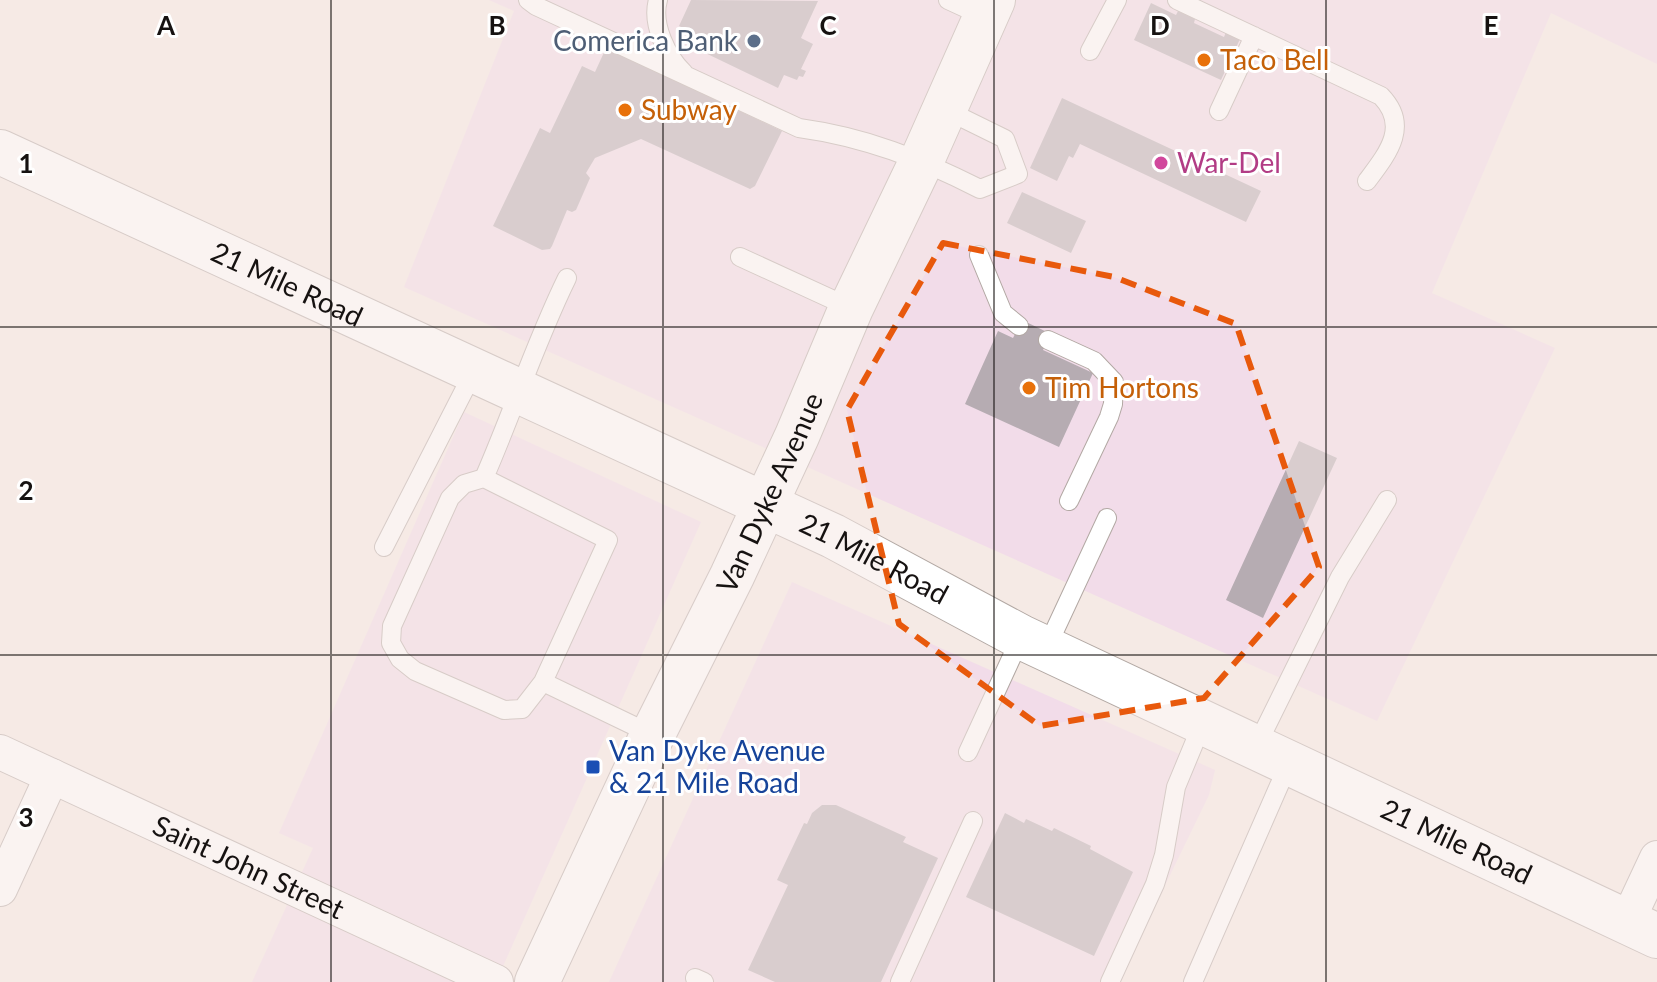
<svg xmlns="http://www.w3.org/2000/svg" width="1657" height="982" viewBox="0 0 1657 982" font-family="Lato,sans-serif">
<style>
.commercial{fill:#f2dce9}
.building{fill:#b6acb2}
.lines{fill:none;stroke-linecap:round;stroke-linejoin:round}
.lane-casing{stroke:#b2a8a3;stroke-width:20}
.street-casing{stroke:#b2a8a3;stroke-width:36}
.secondary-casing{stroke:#b2a8a3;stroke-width:46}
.lane{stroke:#fff;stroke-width:18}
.street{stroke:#fff;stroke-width:34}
.secondary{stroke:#fff;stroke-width:44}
.marked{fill:none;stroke:#e8590c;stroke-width:6;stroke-dasharray:16 10;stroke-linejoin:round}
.grid{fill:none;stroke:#161211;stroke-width:2;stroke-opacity:0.55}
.service-dot{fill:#5c6f8a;stroke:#fff;stroke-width:3}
.food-dot{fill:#e8710a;stroke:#fff;stroke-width:3}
.hotel-dot{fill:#d1479c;stroke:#fff;stroke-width:3}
.transit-dot{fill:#1a4fb4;stroke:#fff;stroke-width:3}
.labels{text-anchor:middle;stroke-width:6;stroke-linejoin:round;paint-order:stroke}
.service-label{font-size:28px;fill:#4e5e75;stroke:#fff;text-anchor:end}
.food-label{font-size:28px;fill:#c56008;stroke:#fff;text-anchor:start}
.hotel-label{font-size:28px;fill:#b23c85;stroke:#fff;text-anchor:start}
.street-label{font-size:28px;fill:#161211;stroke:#fff}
.transit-label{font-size:28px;fill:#164399;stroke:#fff;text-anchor:start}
.grid-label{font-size:26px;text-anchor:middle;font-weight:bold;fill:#161211;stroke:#fff;stroke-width:6;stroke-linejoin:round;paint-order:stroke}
</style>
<rect width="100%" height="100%" fill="#f5eae5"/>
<path class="commercial" d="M 489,0 L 1657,0 L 1657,64 L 1551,13 L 1432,293 L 1555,348 L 1377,721 L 404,287 L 514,11 Z
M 464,412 L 701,522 L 496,982 L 252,982 L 313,848 L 279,833 Z
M 792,582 L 1215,770 L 1209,795 L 1118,982 L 609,982 Z"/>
<path class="building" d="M 691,0 L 818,1 L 801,38 L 813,44 L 801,69 L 806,71 L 803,77 L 799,76 L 797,80 L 784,75 L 778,88 L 697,49 L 702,37 L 679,26 Z
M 1151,3 L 1176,15 L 1178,11 L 1195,19 L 1194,23 L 1224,37 L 1226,32 L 1240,39 L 1221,80 L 1134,40 Z
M 606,48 L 782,131 L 755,186 L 750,189 L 641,139 L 595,158 L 586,173 L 590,178 L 576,210 L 572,212 L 567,210 L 552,246 L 550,249 L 542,250 L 493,226 L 540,128 L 550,133 L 582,66 L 595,72 Z
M 1062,98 L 1261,191 L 1246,222 L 1080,144 L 1073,158 L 1069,156 L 1057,181 L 1030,168 Z
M 1022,192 L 1086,221 L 1071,253 L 1007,223 Z
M 1022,320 L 1051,334 L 1043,350 L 1093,373 L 1059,447 L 965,404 L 998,331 L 1013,338 Z
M 1299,441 L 1337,458 L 1263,618 L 1226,600 Z
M 822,805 L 836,805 L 906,837 L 903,842 L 938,858 L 881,982 L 775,982 L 748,970 L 788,885 L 777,880 L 804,823 L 807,824 L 812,813 Z
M 1005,813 L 1024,823 L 1026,819 L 1052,831 L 1054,828 L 1091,846 L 1090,849 L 1133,872 L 1094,956 L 966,897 Z"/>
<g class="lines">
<g class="lane-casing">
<path id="lane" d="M 528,0 L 536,6 L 799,128 C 865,137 921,159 980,189 L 1018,174 L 1005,139 L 944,109
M 658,0 C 651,24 667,57 684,73
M 948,0 L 985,17
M 1177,0 L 1381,96 C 1410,126 1388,153 1367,181
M 1090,51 L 1117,0
M 1219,111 L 1254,36
M 979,255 L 1003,313 L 1019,326
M 740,257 L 851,308
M 567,278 C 535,343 513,412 484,478 L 608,540 L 543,682 L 653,735
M 1048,340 L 1094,361 L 1114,382 L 1113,404 L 1109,417 L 1069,501
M 484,478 L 464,484 L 450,498 L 392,626 L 391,643 L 400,659 L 415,671 L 504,710 L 522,709 L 543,682
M 384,547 L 474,371
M 1046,649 L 1107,518
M 1256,747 L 1340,577 L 1387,500
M 968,752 L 1021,637
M 695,978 L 704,982
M 900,982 L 973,821
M 1110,982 L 1155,884 L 1164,855 L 1176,787 L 1203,722
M 1193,982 L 1289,763"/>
</g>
<g class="street-casing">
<g id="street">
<path id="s1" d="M 0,752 L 496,982"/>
<path d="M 0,889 L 52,776"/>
<path d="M 1627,922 L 1657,858"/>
</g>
</g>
<g class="secondary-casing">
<g id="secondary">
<path id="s2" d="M 0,152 L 833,536 L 1021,637 L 1657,936"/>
<path id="s3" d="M 537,982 L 649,742 L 732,576 L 797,436 L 851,308 L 922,160 L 993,0"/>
</g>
</g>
<use href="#lane" class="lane"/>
<use href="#street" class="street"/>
<use href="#secondary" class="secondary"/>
</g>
<path d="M0 0H1657V982H0ZM 943,243 L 1114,277 L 1236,324 L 1319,567 L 1204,698 L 1040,726 L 899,624 L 847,410 Z" fill="#f5eae5" fill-opacity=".55" fill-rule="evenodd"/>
<path class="marked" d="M 943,243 L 1114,277 L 1236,324 L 1319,567 L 1204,698 L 1040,726 L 899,624 L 847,410 Z"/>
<path class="grid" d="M 331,0 L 331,982M 663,0 L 663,982M 994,0 L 994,982M 1326,0 L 1326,982M 0,327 L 1657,327M 0,655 L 1657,655"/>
<circle class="service-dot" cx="754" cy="41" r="8"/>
<g class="food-dot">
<circle cx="1204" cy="60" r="8"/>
<circle cx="625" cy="110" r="8"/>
<circle cx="1029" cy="388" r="8"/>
</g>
<circle class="hotel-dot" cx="1161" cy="163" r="8"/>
<rect class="transit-dot" x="585" y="759" width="16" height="16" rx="4"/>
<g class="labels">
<g class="service-label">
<text x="738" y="51">Comerica Bank</text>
</g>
<g class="food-label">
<text x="1220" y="70">Taco Bell</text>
<text x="641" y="120">Subway</text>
<text x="1045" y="398">Tim Hortons</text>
</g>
<g class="hotel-label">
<text x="1177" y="173">War-Del</text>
</g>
<g class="street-label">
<text dy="10" stroke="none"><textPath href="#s2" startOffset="316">21 Mile Road</textPath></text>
<text dy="10" stroke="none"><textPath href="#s3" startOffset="542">Van Dyke Avenue</textPath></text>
<text dy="10" stroke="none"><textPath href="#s2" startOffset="964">21 Mile Road</textPath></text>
<text dy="10" stroke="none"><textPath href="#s2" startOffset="1612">21 Mile Road</textPath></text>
<text dy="10" stroke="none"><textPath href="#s1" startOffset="274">Saint John Street</textPath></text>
</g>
<g class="transit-label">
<text x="609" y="761">Van Dyke Avenue<tspan x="609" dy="32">&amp; 21 Mile Road</tspan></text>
</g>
</g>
<g class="grid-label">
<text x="166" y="35">A</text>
<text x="497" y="35">B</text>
<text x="828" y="35">C</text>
<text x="1160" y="35">D</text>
<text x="1491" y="35">E</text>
<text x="26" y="173">1</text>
<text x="26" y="500">2</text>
<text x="26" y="827">3</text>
</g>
</svg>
